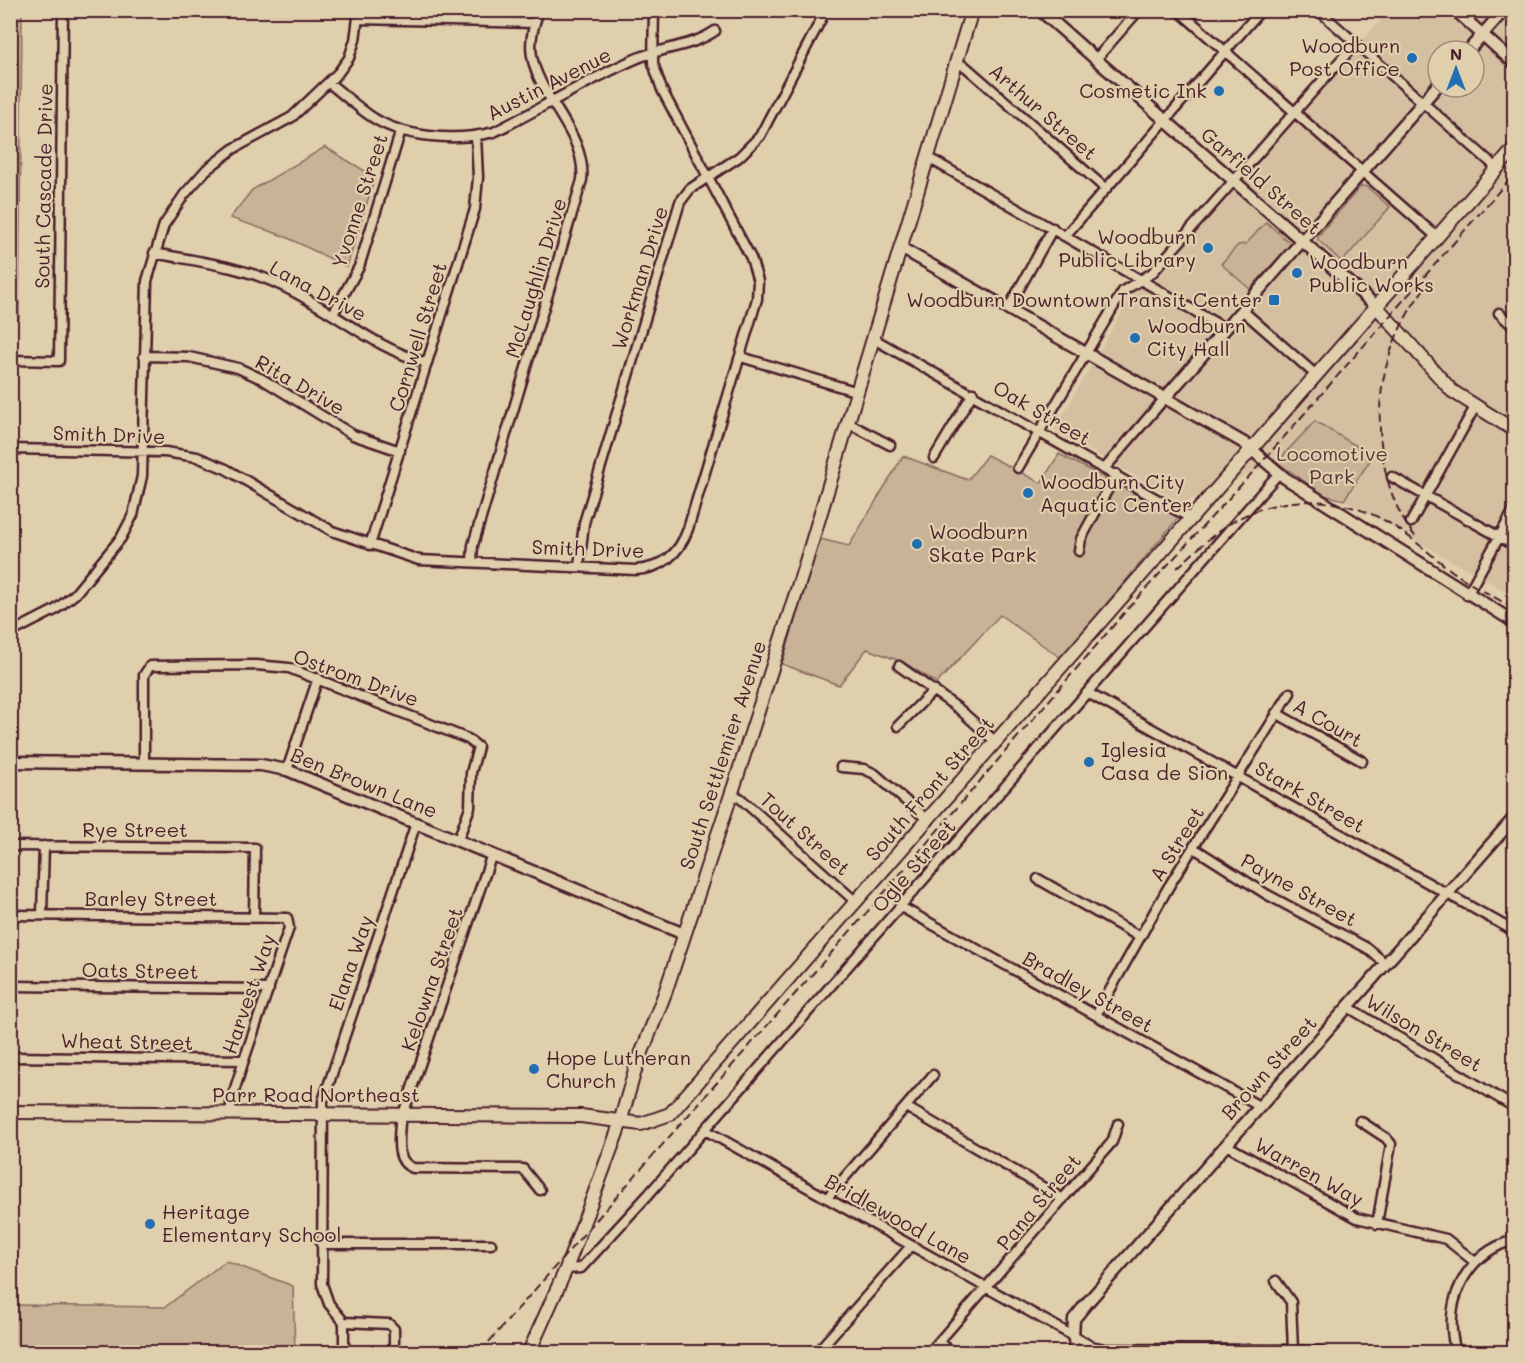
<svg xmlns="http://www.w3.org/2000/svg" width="1525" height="1363" viewBox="0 0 1525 1363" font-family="Mali,sans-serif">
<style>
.built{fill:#d4c0a1;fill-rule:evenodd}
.green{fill:#c8b397;stroke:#896961;stroke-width:1.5}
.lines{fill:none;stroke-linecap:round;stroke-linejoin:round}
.minor-casing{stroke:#4a1f2b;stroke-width:13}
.tertiary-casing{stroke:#4a1f2b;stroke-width:15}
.secondary-casing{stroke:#4a1f2b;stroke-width:16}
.minor{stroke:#e0cfac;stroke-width:8}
.tertiary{stroke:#e0cfac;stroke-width:10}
.secondary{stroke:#e0cfac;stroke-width:12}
.rail{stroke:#4a1f2b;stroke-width:2;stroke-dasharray:9 4.5;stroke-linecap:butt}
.poi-dot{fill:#1f6fb2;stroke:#e0cfac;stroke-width:2}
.labels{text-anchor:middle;stroke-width:4.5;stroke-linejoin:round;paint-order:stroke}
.poi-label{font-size:20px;fill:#4a1f2b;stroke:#e0cfac;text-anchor:start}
.street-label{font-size:20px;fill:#4a1f2b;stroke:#e0cfac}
.park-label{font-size:20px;fill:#5d353b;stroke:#e0cfac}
</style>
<rect width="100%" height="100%" fill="#e0cfac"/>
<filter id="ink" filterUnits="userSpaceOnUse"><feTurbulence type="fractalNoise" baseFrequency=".0167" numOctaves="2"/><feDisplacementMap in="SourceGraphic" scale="12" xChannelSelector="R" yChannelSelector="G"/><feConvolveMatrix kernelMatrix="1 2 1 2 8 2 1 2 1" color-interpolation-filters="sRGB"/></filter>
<g filter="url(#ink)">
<path class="built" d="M 104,10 L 355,11 L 355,17 Z
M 1389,11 L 1514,11 L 1514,596 L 1344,500 L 1372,456 L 1315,422 L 1277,462 L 1183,503 L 1054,430 L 1131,296 ZM 1438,51 L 1474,51 L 1474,87 L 1438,87 Z"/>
<path class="green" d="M 22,10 L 19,320 L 11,320 L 10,11 Z
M 325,147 L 375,177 L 347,267 L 284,236 L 230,218 L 252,190 Z
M 1361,186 L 1367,187 L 1390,207 L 1342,262 L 1318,240 L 1318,236 Z
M 1266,222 L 1291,244 L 1250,289 L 1221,264 L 1238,245 L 1246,244 Z
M 1315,421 L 1373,456 L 1344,500 L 1324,495 L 1277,462 Z
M 1059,454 L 1179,517 L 1061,658 L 1000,615 L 937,683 L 903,662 L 867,649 L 839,685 L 782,664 L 820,539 L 849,546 L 903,456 L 968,480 L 987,455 L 1041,483 Z
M 226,1261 L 293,1286 L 295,1352 L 11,1352 L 11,1305 L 165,1307 Z"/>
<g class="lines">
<g class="minor-casing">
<path id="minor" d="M 1178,10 L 1437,237
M 1318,10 L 1497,168
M 358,19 L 535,23
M 1096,59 L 1139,10
M 957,63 L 966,67 L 1106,189
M 329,83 C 342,93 355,105 369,115 C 401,138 456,142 494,132 C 540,109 586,81 633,60 C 659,48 692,47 715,31
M 927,157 L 1226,329
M 1065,236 L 1261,10
M 154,253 C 195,261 240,266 278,284 C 330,307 372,348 427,363
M 1008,309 L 1053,228
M 1242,310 L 1316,375
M 1499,313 L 1514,327
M 333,314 L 359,267 L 401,130
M 874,339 L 1192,519
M 144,356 L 189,357 L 238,368 L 262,379 L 353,435 L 400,451
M 741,357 L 858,392
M 10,360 L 59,361 L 63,10
M 848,423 L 890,445
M 10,449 L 165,452 L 197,457 L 226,469 L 332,531 L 419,560 L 636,570 C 663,568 679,554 688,529 L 757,299 L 758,281 L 751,258 L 662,90 L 653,63 L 654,10
M 934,458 L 973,393
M 1018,468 L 1123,291 L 1152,273 L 1355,44
M 1105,468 L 1165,398
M 1392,477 L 1514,545
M 1411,522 L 1475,407
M 370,545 L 475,209 L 478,177 L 476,136
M 1079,551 L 1081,539 L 1116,474
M 472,561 L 473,545 L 582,180 C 587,134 539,99 532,56 C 529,40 534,25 539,10
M 579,567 L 584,523 L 680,202 L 690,189 L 739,157 L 760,136 L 826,10
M 1467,595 L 1514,510
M 10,633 L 55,610 L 75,594 L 121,538 L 133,515 L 142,476 L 147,281 L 164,225 L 184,195 L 206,170 L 233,149 L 292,117 L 338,73 L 349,58 L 355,40 L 359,10
M 899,666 L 959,709 L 997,743
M 1088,693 L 1514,931
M 1276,713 L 1362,761
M 898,726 L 934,690
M 144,764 L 144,675 L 150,666 L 256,665 L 289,668 L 468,739 L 478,747 L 471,773 L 470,807 L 458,840
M 841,767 L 864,769 L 875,774 L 929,821
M 287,770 L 318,678
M 731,795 L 740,798 L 856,902
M 14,846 L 255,848 L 254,917
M 1194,848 L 1266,894 L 1367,948 L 1386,964
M 492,854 L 400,1123 C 399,1139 395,1162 413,1168 L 523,1169 L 540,1190
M 1038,879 L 1140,937
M 901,907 L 1259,1106
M 10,915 L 287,918 L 289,928 L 244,1060 L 231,1101 L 231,1114
M 42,915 L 44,846
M 10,986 L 269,989
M 1348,1007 L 1514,1107
M 1096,1015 L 1169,886 L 1290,693
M 10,1057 L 244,1060
M 906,1107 L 1063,1199
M 1360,1121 L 1386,1138 L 1391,1144 L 1377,1224
M 705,1130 L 1091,1346 L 1105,1349 L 1293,1350 L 1323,1352
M 1226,1145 L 1357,1218 L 1446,1239 L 1475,1262
M 827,1198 L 933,1075
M 321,1244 L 491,1244
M 566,1269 L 581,1268 L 648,1195 L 1279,473
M 1276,1281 L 1291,1302 L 1293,1350
M 344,1322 L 389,1324 L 394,1329 L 394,1352
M 1073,1337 L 1074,1352
M 939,1342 L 952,1352
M 344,1352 L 344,1322 L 329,1304 L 322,1284 L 323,1101 L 416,823
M 817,1352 L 911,1246
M 930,1352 L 1112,1142 L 1118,1124
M 1456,1352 C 1442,1304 1464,1254 1514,1240"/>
</g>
<g class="tertiary-casing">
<path id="tertiary" d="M 1040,10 L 1376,306
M 1455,10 L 1514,63
M 1468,51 L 1504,10
M 901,248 L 1244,443 L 1285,478 L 1514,622
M 1165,398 L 1438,85
M 10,762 L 261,765 L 287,770 L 684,934
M 1073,1337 L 1074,1319 L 1087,1303 L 1514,818"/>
</g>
<g class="secondary-casing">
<path id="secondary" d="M 1376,306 L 1452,391 L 1514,430
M 10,1112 L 581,1116 L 641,1124 L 670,1114 L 1514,149
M 529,1352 L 566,1269 L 617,1133 L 635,1070 L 665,993 L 735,783 L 805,565 L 972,10"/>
</g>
<use href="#minor" class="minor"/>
<use href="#tertiary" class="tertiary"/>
<use href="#secondary" class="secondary"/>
<path class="rail" d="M 1415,536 C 1380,494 1372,416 1387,364 C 1394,337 1407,312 1424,289
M 1177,568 C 1192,555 1206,540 1222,529 C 1268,495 1332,493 1382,519 C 1406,532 1426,551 1448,568 C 1469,584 1492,596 1514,608
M 480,1352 L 883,894 L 1131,605 L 1263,461 L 1514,174"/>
</g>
</g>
<g class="poi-dot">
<circle cx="1412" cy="58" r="6"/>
<circle cx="1219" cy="91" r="6"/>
<circle cx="1208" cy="248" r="6"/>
<circle cx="1297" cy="273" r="6"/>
<rect x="1268" y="294" width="12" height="12" rx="3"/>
<circle cx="1135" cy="338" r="6"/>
<circle cx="1028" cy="493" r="6"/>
<circle cx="917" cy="544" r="6"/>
<circle cx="1089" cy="762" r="6"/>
<circle cx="534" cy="1069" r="6"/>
<circle cx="150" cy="1224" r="6"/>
</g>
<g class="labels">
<g class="poi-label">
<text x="1400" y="53" text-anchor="end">Woodburn<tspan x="1400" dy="23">Post Office</tspan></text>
<text x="1207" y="98" text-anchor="end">Cosmetic Ink</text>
<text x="1196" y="244" text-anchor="end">Woodburn<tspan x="1196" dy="23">Public Library</tspan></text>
<text x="1309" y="269">Woodburn<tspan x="1309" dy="23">Public Works</tspan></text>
<text x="1262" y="307" text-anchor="end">Woodburn Downtown Transit Center</text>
<text x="1147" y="333">Woodburn<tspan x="1147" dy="23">City Hall</tspan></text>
<text x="1040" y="489">Woodburn City<tspan x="1040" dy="23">Aquatic Center</tspan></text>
<text x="929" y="539">Woodburn<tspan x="929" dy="23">Skate Park</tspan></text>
<text x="1101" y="757">Iglesia<tspan x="1101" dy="23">Casa de Sion</tspan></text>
<text x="546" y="1065">Hope Lutheran<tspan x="546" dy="23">Church</tspan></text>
<text x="162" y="1219">Heritage<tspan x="162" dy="23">Elementary School</tspan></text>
</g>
<g class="street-label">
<text transform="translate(549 84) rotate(-27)" y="7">Austin Avenue</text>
<text transform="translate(1043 112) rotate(41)" y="7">Arthur Street</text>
<text transform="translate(1261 181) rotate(41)" y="7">Garfield Street</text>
<text transform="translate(44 186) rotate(-89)" y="7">South Cascade Drive</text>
<text transform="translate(360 201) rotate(-72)" y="7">Yvonne Street</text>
<text transform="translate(536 278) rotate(-73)" y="7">McLaughlin Drive</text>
<text transform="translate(640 278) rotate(-73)" y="7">Workman Drive</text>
<text transform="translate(318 291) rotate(28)" y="7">Lana Drive</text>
<text transform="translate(418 337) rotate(-73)" y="7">Cornwell Street</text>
<text transform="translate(300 385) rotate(30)" y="7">Rita Drive</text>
<text transform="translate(1042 413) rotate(30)" y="7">Oak Street</text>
<text transform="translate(109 435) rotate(2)" y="7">Smith Drive</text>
<text transform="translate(588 549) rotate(2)" y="7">Smith Drive</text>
<text transform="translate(356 678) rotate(20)" y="7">Ostrom Drive</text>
<text transform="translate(1328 723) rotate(30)" y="7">A Court</text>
<text transform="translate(723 755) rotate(-72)" y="7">South Settlemier Avenue</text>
<text transform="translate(364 783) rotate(22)" y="7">Ben Brown Lane</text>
<text transform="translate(930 789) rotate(-49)" y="7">South Front Street</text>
<text transform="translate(1310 797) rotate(30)" y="7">Stark Street</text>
<text x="135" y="837">Rye Street</text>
<text transform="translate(805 834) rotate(42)" y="7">Tout Street</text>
<text transform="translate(1177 844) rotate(-58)" y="7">A Street</text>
<text transform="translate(914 866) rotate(-49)" y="7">Ogle Street</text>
<text transform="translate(1299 890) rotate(29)" y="7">Payne Street</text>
<text x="151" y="906">Barley Street</text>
<text transform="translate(351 963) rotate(-71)" y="7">Elana Way</text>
<text transform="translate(140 971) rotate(1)" y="7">Oats Street</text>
<text transform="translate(432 979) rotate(-71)" y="7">Kelowna Street</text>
<text transform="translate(1088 992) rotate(29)" y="7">Bradley Street</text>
<text transform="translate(249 994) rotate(-71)" y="7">Harvest Way</text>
<text transform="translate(1424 1033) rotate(31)" y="7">Wilson Street</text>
<text transform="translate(127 1042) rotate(1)" y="7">Wheat Street</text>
<text transform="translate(1269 1068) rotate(-48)" y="7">Brown Street</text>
<text x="316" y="1102">Parr Road Northeast</text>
<text transform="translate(1309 1172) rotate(29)" y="7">Warren Way</text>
<text transform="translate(1039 1202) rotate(-50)" y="7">Pana Street</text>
<text transform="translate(898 1219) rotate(29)" y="7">Bridlewood Lane</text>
</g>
<g class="park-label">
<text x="1332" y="461">Locomotive<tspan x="1332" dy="23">Park</tspan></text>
</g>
</g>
<rect width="1525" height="1363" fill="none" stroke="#e0cfac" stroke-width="36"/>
<rect x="18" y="18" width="1489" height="1327" fill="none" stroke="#4a1f2b" stroke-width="2" filter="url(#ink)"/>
<g transform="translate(1456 69)"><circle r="28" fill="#e0cfac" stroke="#a48978" stroke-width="1.5"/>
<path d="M0-4.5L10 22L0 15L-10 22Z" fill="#1f6fb2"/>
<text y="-9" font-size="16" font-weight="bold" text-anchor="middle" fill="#4a1f2b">N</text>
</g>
</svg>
